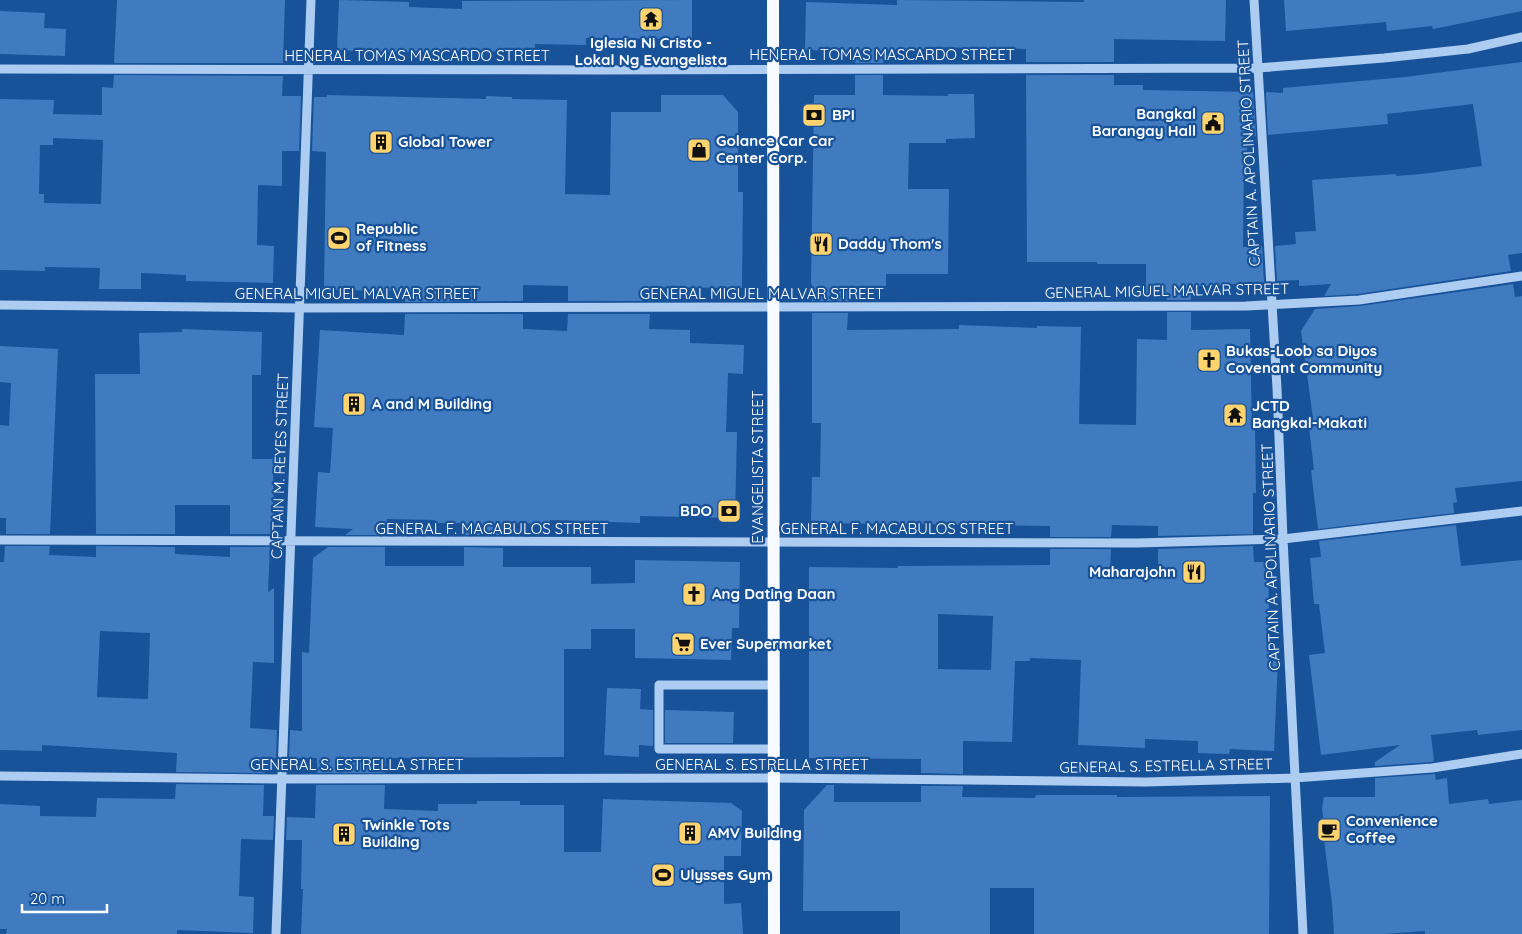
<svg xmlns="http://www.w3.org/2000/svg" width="1522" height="934" viewBox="0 0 1522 934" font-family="Quicksand,sans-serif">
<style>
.building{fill:#407bc0;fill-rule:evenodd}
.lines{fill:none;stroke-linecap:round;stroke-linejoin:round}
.minor{stroke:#acccf1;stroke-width:9}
.major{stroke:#f7faff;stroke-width:12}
.labels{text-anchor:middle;stroke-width:4.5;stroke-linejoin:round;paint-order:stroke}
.poi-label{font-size:15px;font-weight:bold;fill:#fff;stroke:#185299;text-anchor:start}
.street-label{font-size:15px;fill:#fff;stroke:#185299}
</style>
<rect width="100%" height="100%" fill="#185299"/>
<path class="building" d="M 117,0 L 285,0 L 283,63 L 114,63 Z
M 339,0 L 409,2 L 409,7 L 462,9 L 462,1 L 692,0 L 692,39 L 586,38 L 586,45 L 535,44 L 535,52 L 454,51 L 454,53 L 407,52 L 407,53 L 337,50 Z
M 897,0 L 1084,2 L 1084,0 L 1226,0 L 1225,41 L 1114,39 L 1114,62 L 1026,62 L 1026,49 L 933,47 L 932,49 L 883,50 L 883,63 L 855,63 L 855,51 L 805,50 L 806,2 L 897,5 Z
M 1284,0 L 1522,0 L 1522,11 L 1433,29 L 1432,26 L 1387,31 L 1386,22 L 1286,31 Z
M 0,11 L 45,13 L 44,28 L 66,29 L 65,56 L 0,54 Z
M 1522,62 L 1522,253 L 1508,255 L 1511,271 L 1358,294 L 1324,296 L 1331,284 L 1299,286 L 1299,280 L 1277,281 L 1275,246 L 1296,244 L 1295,232 L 1316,231 L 1312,180 L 1396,174 L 1396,176 L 1422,174 L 1482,166 L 1473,104 L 1387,114 L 1388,124 L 1268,135 L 1266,92 L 1283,93 L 1283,88 L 1405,77 Z
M 114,75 L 283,76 L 282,96 L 301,96 L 299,151 L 282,151 L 282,186 L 258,185 L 257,245 L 274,246 L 273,283 L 186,281 L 186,275 L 141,273 L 141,289 L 99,289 L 100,268 L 45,267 L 45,271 L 0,270 L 0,99 L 54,100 L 53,114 L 102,115 L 102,87 L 113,88 ZM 53,138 L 103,140 L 101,204 L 44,203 L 44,194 L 39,194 L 40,145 L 53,145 Z
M 855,75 L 883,75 L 883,95 L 948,96 L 948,94 L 974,94 L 975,138 L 946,139 L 946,143 L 909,143 L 908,189 L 949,189 L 948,274 L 886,274 L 886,286 L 848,286 L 848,301 L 812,301 L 812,284 L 811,284 L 814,95 L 855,95 Z
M 1026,75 L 1114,75 L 1114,85 L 1143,85 L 1143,90 L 1253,92 L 1256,136 L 1247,137 L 1247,154 L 1244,154 L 1243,247 L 1262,246 L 1264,282 L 1191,287 L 1191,300 L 1167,300 L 1167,294 L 1146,294 L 1146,264 L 1097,264 L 1097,262 L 1027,262 Z
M 327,95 L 486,99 L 486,96 L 512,97 L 512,99 L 567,100 L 565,194 L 610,195 L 611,112 L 661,112 L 661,95 L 723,95 L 738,112 L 738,192 L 743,192 L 742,288 L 650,287 L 650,301 L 568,301 L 568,286 L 523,285 L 523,301 L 405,302 L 406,291 L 324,290 L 326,152 L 312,151 L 314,97 L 327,97 Z
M 1513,284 L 1515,297 L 1522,296 L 1522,481 L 1455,488 L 1457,502 L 1453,503 L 1454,513 L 1318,529 L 1311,470 L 1314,470 L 1308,419 L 1313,418 L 1301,331 L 1315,309 L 1360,306 Z
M 1167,312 L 1191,312 L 1191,330 L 1250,329 L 1252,428 L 1255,428 L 1256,493 L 1253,493 L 1253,534 L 1158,536 L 1158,526 L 1112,525 L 1111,537 L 1050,537 L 1050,526 L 811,523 L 812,477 L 820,477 L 821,423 L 812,423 L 812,313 L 848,313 L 847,330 L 959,329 L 959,325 L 1037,328 L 1037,326 L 1081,327 L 1079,424 L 1136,425 L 1137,339 L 1167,340 Z
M 405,314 L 523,314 L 523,329 L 567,331 L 568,314 L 650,314 L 649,329 L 690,330 L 690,343 L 744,345 L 743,374 L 728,373 L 726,432 L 737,432 L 735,518 L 640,516 L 640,523 L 550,520 L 550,524 L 503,523 L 503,535 L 464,535 L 464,523 L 435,523 L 435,520 L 387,519 L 386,535 L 345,535 L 353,529 L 315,527 L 318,472 L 330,473 L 333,428 L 314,427 L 320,330 L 404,335 Z
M 182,329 L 262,332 L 261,375 L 252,375 L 252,459 L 273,459 L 274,522 L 271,522 L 271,534 L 230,534 L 230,505 L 175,505 L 175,534 L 96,534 L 95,374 L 140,374 L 139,333 L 182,332 Z
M 0,346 L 58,349 L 50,534 L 6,534 L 6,518 L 0,518 L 0,425 L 9,426 L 11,383 L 0,382 Z
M 1456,525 L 1461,566 L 1522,560 L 1522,730 L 1478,735 L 1477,730 L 1431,735 L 1434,761 L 1431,762 L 1375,766 L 1375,762 L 1400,745 L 1321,755 L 1309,655 L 1325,653 L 1319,604 L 1314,604 L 1310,558 L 1321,557 L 1319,541 Z
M 5,546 L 50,546 L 49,555 L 96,557 L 96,546 L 175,547 L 175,554 L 230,557 L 230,547 L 270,547 L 268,592 L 274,588 L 274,663 L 253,662 L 250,728 L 277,730 L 276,758 L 265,758 L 265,773 L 176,772 L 177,753 L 42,745 L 42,751 L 0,750 L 0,562 L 4,562 ZM 100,631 L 150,633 L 148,699 L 97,697 Z
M 1253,546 L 1254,562 L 1268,562 L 1270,660 L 1278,659 L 1274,751 L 1230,749 L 1229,754 L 1198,753 L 1198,741 L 1145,739 L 1145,748 L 1078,745 L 1081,660 L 1030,658 L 1030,661 L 1015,661 L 1012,742 L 963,741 L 963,774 L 921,773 L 921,759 L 809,758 L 809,567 L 898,568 L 898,566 L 1050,565 L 1050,549 L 1111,549 L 1110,573 L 1158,575 L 1158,549 ZM 938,614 L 993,616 L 991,670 L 938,669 Z
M 328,547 L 385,547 L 385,566 L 464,566 L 464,547 L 503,548 L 503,567 L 591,567 L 591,584 L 635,583 L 635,560 L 740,562 L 739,628 L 732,628 L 731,660 L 635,658 L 635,629 L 591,629 L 591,649 L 564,649 L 564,757 L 386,758 L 385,773 L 317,773 L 317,758 L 289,758 L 290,730 L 302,731 L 302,652 L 309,653 L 313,558 Z
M 607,688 L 641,689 L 640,709 L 653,710 L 653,746 L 639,745 L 639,757 L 604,755 Z
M 665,710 L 734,712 L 733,743 L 665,743 Z
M 1435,774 L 1436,780 L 1447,778 L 1449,804 L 1488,799 L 1489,804 L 1522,800 L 1522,934 L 1425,934 L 1425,931 L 1384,934 L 1334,934 L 1332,903 L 1324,840 L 1326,840 L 1322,808 L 1324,797 L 1375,797 L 1375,778 Z
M 176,784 L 264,785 L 263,816 L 274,816 L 273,840 L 241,839 L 239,896 L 254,897 L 253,933 L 177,930 L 177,934 L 6,934 L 7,929 L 0,929 L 0,804 L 40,806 L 40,816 L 96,817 L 97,798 L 175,799 Z
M 316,785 L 385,785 L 384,809 L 438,811 L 438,804 L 477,804 L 477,801 L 520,801 L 520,805 L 564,805 L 564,852 L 601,852 L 603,799 L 731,803 L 742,811 L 741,856 L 724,856 L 724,904 L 741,903 L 743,934 L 301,934 L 303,889 L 301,889 L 302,840 L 286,840 L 287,817 L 315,818 Z
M 827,785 L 834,785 L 834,802 L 921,802 L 921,786 L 963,786 L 962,797 L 1035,798 L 1036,795 L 1117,795 L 1117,797 L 1270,796 L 1269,934 L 1034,934 L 1034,888 L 990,888 L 990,934 L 900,934 L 900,911 L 803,911 L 804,810 Z"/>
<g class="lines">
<path class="minor" d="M 1254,0 L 1277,388 L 1283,539 L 1303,934
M 0,69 L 600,70 L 1258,68 L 1384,58 L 1468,49 L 1522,37
M 0,305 L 300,308 L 1246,306 L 1359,300 L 1522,276
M 0,540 L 1137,543 L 1283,539 L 1522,511
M 774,685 L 659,685 L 659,749 L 775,749
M 0,776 L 282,779 L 774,778 L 1146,782 L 1294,778 L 1432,768 L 1522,754
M 276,934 L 311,0"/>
<path class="major" d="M 773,0 L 774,934"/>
</g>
<defs>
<g id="temple-square" transform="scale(1.25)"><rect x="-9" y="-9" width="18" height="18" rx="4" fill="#ffd36d" stroke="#185299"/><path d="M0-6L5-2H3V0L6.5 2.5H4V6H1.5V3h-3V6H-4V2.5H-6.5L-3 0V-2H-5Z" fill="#111"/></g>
<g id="bank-square" transform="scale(1.25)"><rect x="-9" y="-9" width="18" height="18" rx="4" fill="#ffd36d" stroke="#185299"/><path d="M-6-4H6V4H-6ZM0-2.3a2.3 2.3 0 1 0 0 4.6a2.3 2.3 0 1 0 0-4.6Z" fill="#111"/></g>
<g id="civic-square" transform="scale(1.25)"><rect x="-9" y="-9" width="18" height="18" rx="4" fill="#ffd36d" stroke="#185299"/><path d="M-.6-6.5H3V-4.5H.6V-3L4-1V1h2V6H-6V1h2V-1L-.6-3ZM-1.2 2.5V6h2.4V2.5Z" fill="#111"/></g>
<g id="building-square" transform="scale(1.25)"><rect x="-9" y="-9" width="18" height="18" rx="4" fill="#ffd36d" stroke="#185299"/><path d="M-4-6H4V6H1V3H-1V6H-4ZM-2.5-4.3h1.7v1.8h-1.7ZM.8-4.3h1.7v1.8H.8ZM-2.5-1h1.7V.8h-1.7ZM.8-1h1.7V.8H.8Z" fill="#111"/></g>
<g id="shop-square" transform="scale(1.25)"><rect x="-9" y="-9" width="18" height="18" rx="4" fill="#ffd36d" stroke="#185299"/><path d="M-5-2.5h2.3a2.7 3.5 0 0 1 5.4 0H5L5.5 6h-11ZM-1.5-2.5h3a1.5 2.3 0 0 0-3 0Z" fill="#111"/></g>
<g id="stadium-square" transform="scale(1.25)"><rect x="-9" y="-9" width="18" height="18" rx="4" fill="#ffd36d" stroke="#185299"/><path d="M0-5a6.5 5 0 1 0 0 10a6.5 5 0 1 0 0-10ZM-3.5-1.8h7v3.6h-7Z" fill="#111"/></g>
<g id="restaurant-square" transform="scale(1.25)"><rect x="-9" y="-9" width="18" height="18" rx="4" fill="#ffd36d" stroke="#185299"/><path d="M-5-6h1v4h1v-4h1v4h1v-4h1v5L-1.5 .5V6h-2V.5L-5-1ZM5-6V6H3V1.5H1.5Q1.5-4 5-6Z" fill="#111"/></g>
<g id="church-square" transform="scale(1.25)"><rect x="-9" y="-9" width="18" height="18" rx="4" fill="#ffd36d" stroke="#185299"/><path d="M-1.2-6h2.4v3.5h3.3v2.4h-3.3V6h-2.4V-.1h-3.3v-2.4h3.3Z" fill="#111"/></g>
<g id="supermarket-square" transform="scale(1.25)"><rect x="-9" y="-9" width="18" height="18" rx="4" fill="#ffd36d" stroke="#185299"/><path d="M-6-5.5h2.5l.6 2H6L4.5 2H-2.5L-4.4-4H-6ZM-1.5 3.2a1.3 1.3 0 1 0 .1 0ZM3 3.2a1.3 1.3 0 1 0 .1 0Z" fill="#111"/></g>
<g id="cafe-square" transform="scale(1.25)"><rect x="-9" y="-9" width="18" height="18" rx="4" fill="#ffd36d" stroke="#185299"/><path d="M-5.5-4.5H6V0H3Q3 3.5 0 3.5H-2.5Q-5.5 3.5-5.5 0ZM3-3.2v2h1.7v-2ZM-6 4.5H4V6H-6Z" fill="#111"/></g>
</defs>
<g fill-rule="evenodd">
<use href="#temple-square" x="651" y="19"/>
<use href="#bank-square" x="814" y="115"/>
<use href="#civic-square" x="1213" y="123"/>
<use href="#building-square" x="381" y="142"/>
<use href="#shop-square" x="699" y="150"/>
<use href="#stadium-square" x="339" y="238"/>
<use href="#restaurant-square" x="821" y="244"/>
<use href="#church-square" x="1209" y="360"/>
<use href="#building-square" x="354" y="404"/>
<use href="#temple-square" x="1235" y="415"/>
<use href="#bank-square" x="729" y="511"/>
<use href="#restaurant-square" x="1194" y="572"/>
<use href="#church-square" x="694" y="594"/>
<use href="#supermarket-square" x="683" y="644"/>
<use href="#cafe-square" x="1329" y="830"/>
<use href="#building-square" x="690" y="833"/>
<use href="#building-square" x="344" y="834"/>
<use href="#stadium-square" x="663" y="875"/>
</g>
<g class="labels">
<g class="poi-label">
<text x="651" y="48" text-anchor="middle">Iglesia Ni Cristo -<tspan x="651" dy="17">Lokal Ng Evangelista</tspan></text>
<text x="1196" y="119" text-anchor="end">Bangkal<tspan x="1196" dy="17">Barangay Hall</tspan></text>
<text x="832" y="120">BPI</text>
<text x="716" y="146">Golance Car Car<tspan x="716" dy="17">Center Corp.</tspan></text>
<text x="398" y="147">Global Tower</text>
<text x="356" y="234">Republic<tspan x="356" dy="17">of Fitness</tspan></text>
<text x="838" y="249">Daddy Thom's</text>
<text x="1226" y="356">Bukas-Loob sa Diyos<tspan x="1226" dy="17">Covenant Community</tspan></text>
<text x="372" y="409">A and M Building</text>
<text x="1252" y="411">JCTD<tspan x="1252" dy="17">Bangkal-Makati</tspan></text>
<text x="712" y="516" text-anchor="end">BDO</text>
<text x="1176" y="577" text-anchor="end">Maharajohn</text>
<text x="712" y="599">Ang Dating Daan</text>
<text x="700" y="649">Ever Supermarket</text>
<text x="1346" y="826">Convenience<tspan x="1346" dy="17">Coffee</tspan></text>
<text x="362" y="830">Twinkle Tots<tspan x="362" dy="17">Building</tspan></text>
<text x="708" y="838">AMV Building</text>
<text x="680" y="880">Ulysses Gym</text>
</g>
<g class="street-label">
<text x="882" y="60">HENERAL TOMAS MASCARDO STREET</text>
<text x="417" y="61">HENERAL TOMAS MASCARDO STREET</text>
<text transform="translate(1249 153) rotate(-93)" y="5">CAPTAIN A. APOLINARIO STREET</text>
<text transform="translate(1167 291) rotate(-1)" y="5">GENERAL MIGUEL MALVAR STREET</text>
<text x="357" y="299">GENERAL MIGUEL MALVAR STREET</text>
<text x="762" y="299">GENERAL MIGUEL MALVAR STREET</text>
<text transform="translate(280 466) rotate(-88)" y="5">CAPTAIN M. REYES STREET</text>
<text transform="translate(758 467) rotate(-90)" y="5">EVANGELISTA STREET</text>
<text x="492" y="534">GENERAL F. MACABULOS STREET</text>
<text x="897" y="534">GENERAL F. MACABULOS STREET</text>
<text transform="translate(1271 557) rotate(-92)" y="5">CAPTAIN A. APOLINARIO STREET</text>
<text x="357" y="770">GENERAL S. ESTRELLA STREET</text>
<text x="762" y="770">GENERAL S. ESTRELLA STREET</text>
<text transform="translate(1166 766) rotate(-1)" y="5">GENERAL S. ESTRELLA STREET</text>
</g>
</g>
<path d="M22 904v8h85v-8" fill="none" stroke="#ffffff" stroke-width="2.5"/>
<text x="30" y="904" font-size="15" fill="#ffffff" stroke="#185299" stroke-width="4" paint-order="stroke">20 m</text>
</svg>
